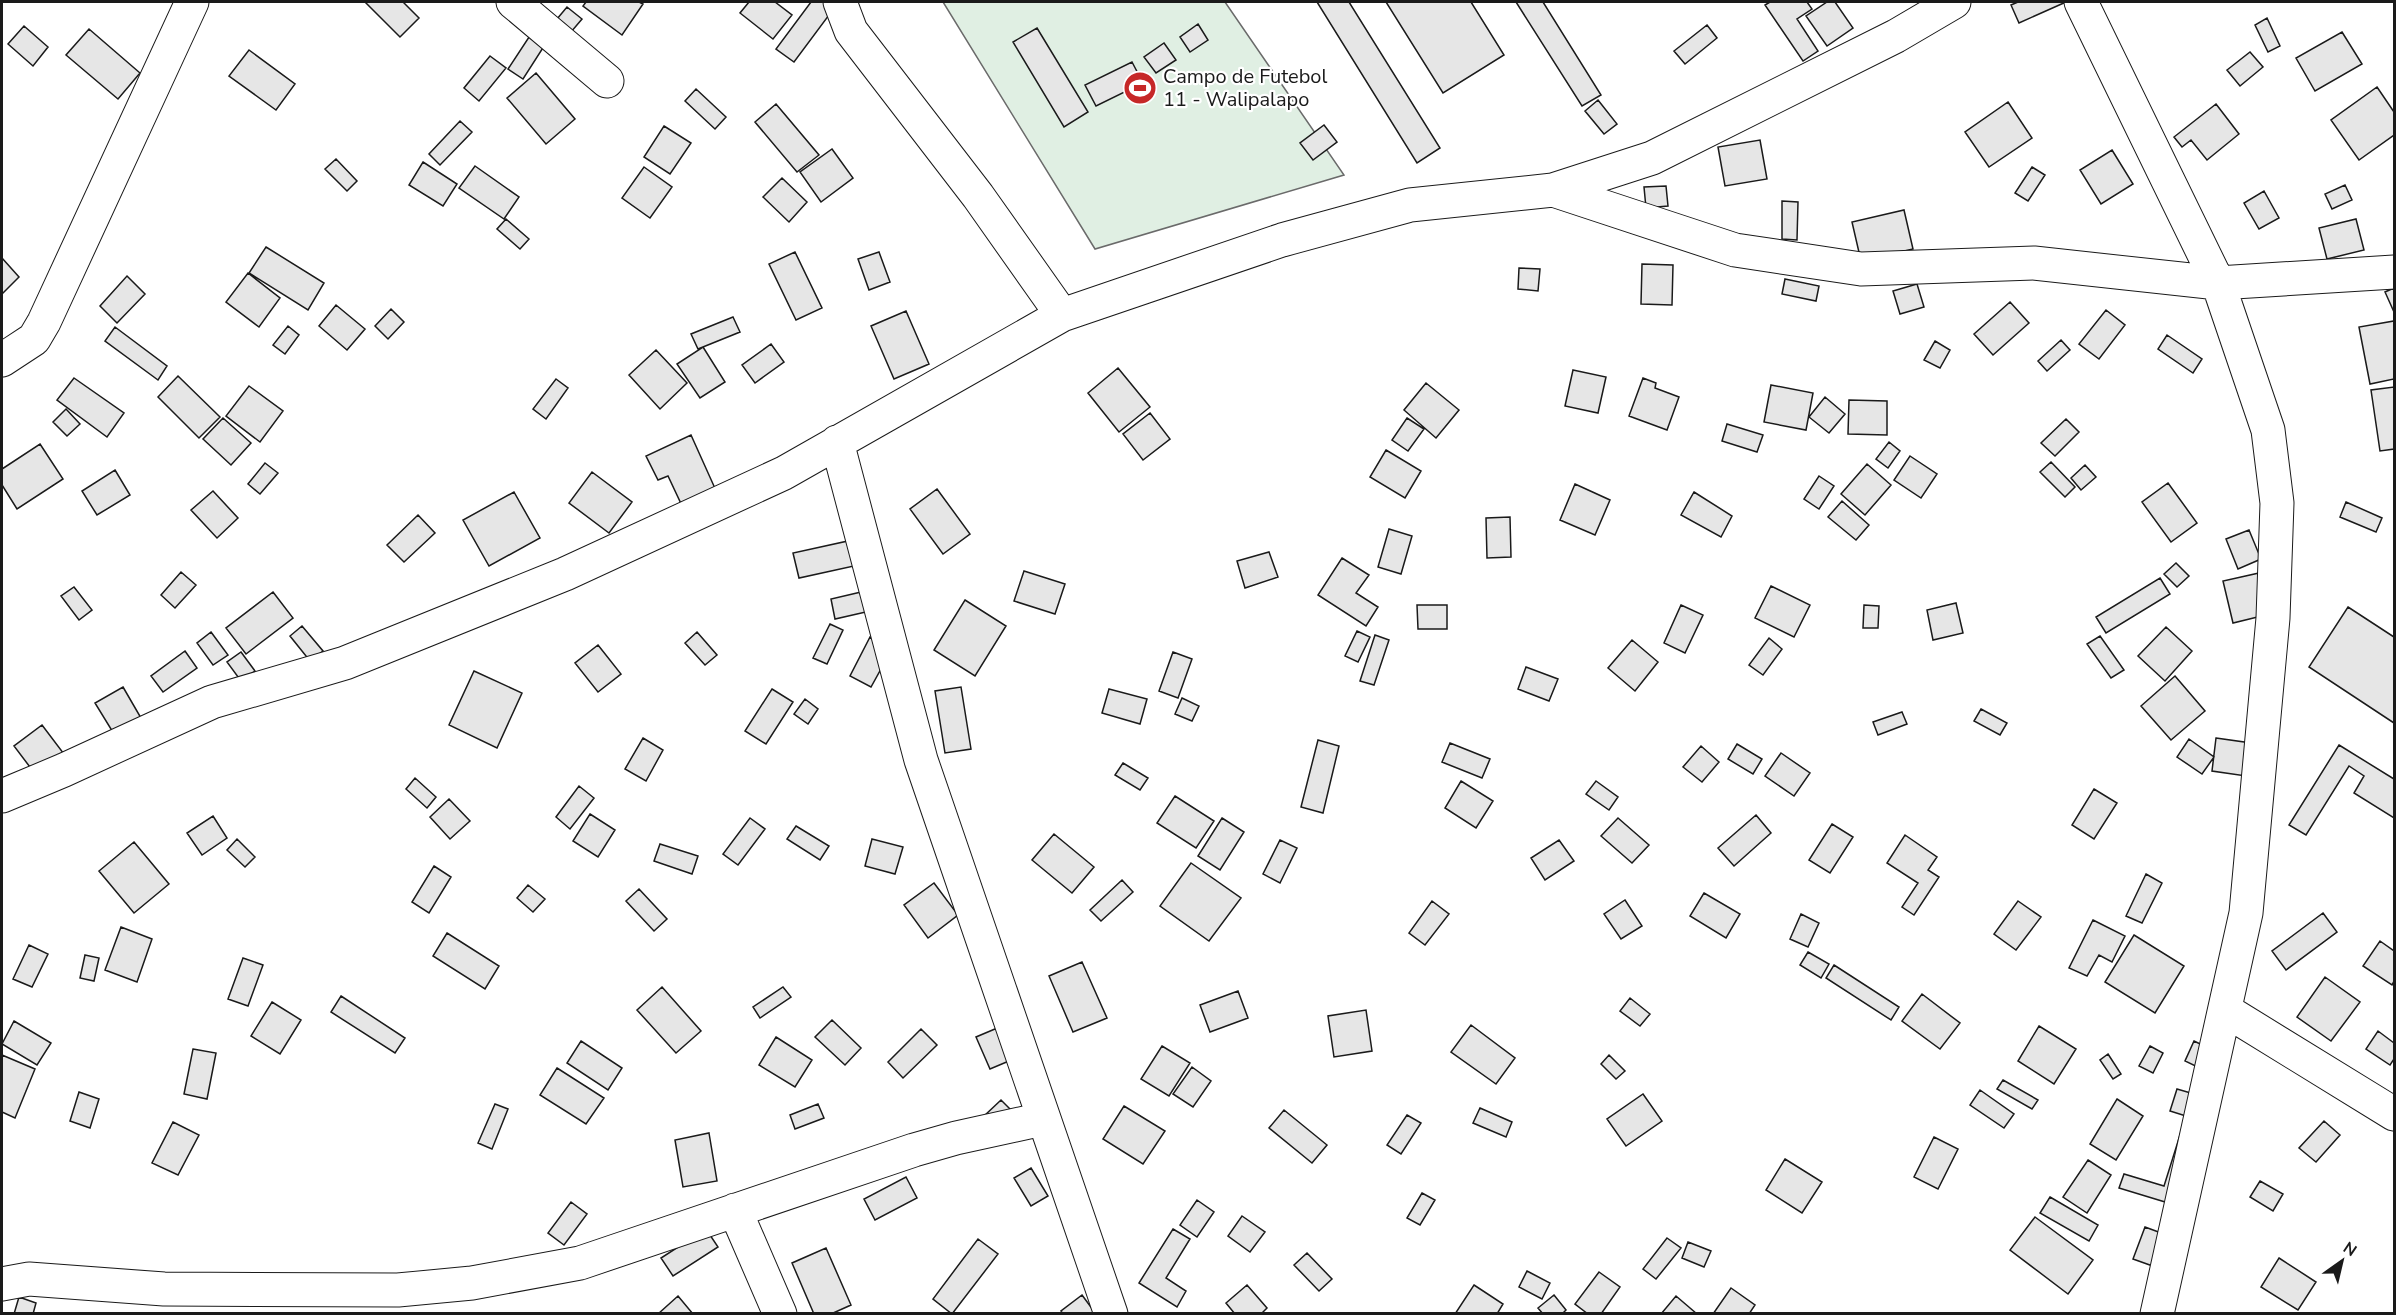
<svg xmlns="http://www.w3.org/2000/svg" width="2396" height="1315" viewBox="0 0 2396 1315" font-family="'Nunito Sans',sans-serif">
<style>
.green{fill:#e0efe3;stroke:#6a6a6a;stroke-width:1.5}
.building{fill:#e6e6e6;stroke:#1a1a1a;stroke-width:1.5}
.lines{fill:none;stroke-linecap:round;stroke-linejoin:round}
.minor-casing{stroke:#1a1a1a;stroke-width:35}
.minor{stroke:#fff;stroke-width:33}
.labels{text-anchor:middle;stroke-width:4.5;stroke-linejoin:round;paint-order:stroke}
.poi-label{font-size:20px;fill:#1a1a1a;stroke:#fff;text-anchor:start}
</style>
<rect width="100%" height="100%" fill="#fff"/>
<path class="green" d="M 943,2 L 1225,2 L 1344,175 L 1095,249 Z"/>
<path class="building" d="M 365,2 L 403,2 L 419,18 L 400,37 Z
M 586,2 L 639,2 L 643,4 L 622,35 L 583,6 Z
M 749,2 L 775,2 L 792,15 L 773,39 L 740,13 Z
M 811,2 L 828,2 L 835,7 L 794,62 L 776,49 Z
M 1317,2 L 1349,2 L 1440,148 L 1417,163 Z
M 1386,2 L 1471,2 L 1504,55 L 1443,93 Z
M 1516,2 L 1543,2 L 1601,95 L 1582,106 Z
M 1770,2 L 1807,2 L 1812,9 L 1797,19 L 1818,51 L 1803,61 L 1765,5 Z
M 1827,2 L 1835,2 L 1853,28 L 1827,46 L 1806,16 Z
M 2018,2 L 2066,2 L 2019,23 L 2011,5 Z
M 567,7 L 582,19 L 571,32 L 557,19 Z
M 2267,18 L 2280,46 L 2268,52 L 2255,25 Z
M 1198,24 L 1208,40 L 1190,52 L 1180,37 Z
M 1707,25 L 1717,38 L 1685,64 L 1674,51 Z
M 24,26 L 48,47 L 33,66 L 8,44 Z
M 1037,28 L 1088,112 L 1064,127 L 1013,42 Z
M 89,29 L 140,73 L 118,99 L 66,55 Z
M 533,31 L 548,40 L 523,79 L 508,69 Z
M 2342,32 L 2362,64 L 2315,91 L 2296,58 Z
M 1164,43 L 1176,60 L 1156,73 L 1144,57 Z
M 249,50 L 295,84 L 276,110 L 229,76 Z
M 2250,52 L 2263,67 L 2240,86 L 2227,70 Z
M 490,56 L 506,68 L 479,101 L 464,88 Z
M 1132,62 L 1143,83 L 1096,106 L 1085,85 Z
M 536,73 L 575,119 L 546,144 L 507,98 Z
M 2377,87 L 2394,112 L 2394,135 L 2359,160 L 2331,120 Z
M 696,89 L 726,117 L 715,129 L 685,101 Z
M 1598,100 L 1617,124 L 1604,134 L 1585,111 Z
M 2008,102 L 2032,138 L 1989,167 L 1965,132 Z
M 776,104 L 819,155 L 797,172 L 755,122 Z
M 2216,104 L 2239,134 L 2207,160 L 2191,140 L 2182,147 L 2174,137 Z
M 460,121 L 472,132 L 440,165 L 429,154 Z
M 1324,125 L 1337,142 L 1313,160 L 1300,143 Z
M 664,126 L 691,143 L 670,174 L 644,157 Z
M 1760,140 L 1767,179 L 1725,186 L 1718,147 Z
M 832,149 L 853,178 L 821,202 L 800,172 Z
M 2112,150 L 2133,184 L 2101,204 L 2080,170 Z
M 336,159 L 357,181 L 347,191 L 325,169 Z
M 423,162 L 457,184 L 443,206 L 409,185 Z
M 475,166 L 519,197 L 504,219 L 459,188 Z
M 644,167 L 672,187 L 650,218 L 622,198 Z
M 2032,167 L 2045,175 L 2028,201 L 2015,193 Z
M 782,178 L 807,202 L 789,222 L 763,197 Z
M 2345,185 L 2352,200 L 2332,209 L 2325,194 Z
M 1666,186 L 1668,206 L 1646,208 L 1644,187 Z
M 2264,191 L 2279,218 L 2259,229 L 2244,203 Z
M 1782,201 L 1798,202 L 1797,240 L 1782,239 Z
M 1904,210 L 1913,249 L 1861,261 L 1852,222 Z
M 506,219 L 529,239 L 520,249 L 497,229 Z
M 2356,219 L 2364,250 L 2327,259 L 2319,228 Z
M 266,247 L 324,283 L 308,310 L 249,273 Z
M 795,252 L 822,308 L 796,320 L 769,264 Z
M 879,252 L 890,282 L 869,290 L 858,259 Z
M 2,258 L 19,277 L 2,294 Z
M 1642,264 L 1673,265 L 1672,305 L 1641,304 Z
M 1519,268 L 1540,269 L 1538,291 L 1518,289 Z
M 248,273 L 280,298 L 259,327 L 226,302 Z
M 127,276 L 145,294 L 117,323 L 100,306 Z
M 1785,279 L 1819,286 L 1816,301 L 1782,294 Z
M 1917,284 L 1924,307 L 1900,314 L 1893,291 Z
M 2394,288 L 2394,312 L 2385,292 Z
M 2010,302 L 2029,323 L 1993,355 L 1974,334 Z
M 336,305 L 365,329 L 347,350 L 319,326 Z
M 391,309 L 404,322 L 388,339 L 375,326 Z
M 2106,310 L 2125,325 L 2099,359 L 2079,344 Z
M 906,311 L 929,364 L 894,379 L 871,326 Z
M 733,317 L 740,332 L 698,349 L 691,334 Z
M 2394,321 L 2394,379 L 2370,384 L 2359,327 Z
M 288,326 L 299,335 L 285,354 L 273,345 Z
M 115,327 L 167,366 L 158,380 L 105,341 Z
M 2167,335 L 2202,359 L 2193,373 L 2158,349 Z
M 2061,340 L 2070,350 L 2047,371 L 2038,361 Z
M 1935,341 L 1950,350 L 1940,368 L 1924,360 Z
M 771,344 L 784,362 L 755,383 L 742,365 Z
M 703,347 L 725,382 L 700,398 L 677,364 Z
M 656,350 L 687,383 L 660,409 L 629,375 Z
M 1118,368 L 1150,407 L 1119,432 L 1088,393 Z
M 1573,370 L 1606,377 L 1598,413 L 1565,406 Z
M 178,376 L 220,417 L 199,438 L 158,397 Z
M 74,378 L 124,413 L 107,437 L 57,400 Z
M 1643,378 L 1656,383 L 1655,388 L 1679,397 L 1667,430 L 1629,416 Z
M 556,379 L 568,388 L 546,419 L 533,409 Z
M 1426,383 L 1459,410 L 1436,438 L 1404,410 Z
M 1771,385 L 1813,393 L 1806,430 L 1764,422 Z
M 249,386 L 283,411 L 260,442 L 226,416 Z
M 2394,387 L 2394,449 L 2380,451 L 2371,390 Z
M 1825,397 L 1845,414 L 1829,433 L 1809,417 Z
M 1849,400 L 1887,401 L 1887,435 L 1848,434 Z
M 66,409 L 80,424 L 67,436 L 53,422 Z
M 1150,413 L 1170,439 L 1143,460 L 1123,434 Z
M 223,418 L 251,443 L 231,465 L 203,439 Z
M 1407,418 L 1424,429 L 1408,451 L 1392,440 Z
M 2066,419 L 2079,432 L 2055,456 L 2041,443 Z
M 1727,424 L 1763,435 L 1757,452 L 1722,441 Z
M 691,435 L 718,495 L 684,510 L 668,476 L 658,480 L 646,456 Z
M 1889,442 L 1900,451 L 1888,468 L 1876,459 Z
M 40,444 L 63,479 L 17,509 L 2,485 L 2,469 Z
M 1386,450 L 1421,471 L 1405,498 L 1370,477 Z
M 1910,456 L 1937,474 L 1921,498 L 1894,480 Z
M 2051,462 L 2075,487 L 2065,497 L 2040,472 Z
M 265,463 L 278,473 L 260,494 L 248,484 Z
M 1867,464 L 1891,485 L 1865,515 L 1841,494 Z
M 2085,465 L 2096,477 L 2081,490 L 2071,478 Z
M 115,470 L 130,495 L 97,515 L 82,491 Z
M 592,472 L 632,502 L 609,533 L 569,503 Z
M 1819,476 L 1834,486 L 1819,509 L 1804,499 Z
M 2168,483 L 2197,523 L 2171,542 L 2142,502 Z
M 1575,484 L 1610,500 L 1595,535 L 1560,520 Z
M 937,489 L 970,534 L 943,554 L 910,509 Z
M 213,491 L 238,518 L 217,538 L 191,510 Z
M 514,492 L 540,538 L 489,566 L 463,520 Z
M 1694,492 L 1732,516 L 1721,537 L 1681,515 Z
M 1842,501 L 1869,525 L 1856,540 L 1828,517 Z
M 2346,502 L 2382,518 L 2376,532 L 2340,517 Z
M 418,515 L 435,533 L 404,562 L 387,545 Z
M 1510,517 L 1511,557 L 1487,558 L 1486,518 Z
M 1389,529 L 1412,536 L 1401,574 L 1378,567 Z
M 2249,530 L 2261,559 L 2238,569 L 2226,539 Z
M 848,541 L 854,566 L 799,578 L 793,553 Z
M 1269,552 L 1278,577 L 1245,588 L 1237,561 Z
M 1342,558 L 1369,575 L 1356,593 L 1378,607 L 1366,626 L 1318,595 Z
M 2176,563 L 2189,576 L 2177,587 L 2164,574 Z
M 1024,571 L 1065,584 L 1055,614 L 1014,601 Z
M 2268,571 L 2278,612 L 2233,623 L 2223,581 Z
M 181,572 L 196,585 L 175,608 L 161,595 Z
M 2160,578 L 2170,594 L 2106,633 L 2096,617 Z
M 1771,586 L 1810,605 L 1794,637 L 1755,618 Z
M 74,587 L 92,610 L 79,620 L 61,596 Z
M 874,589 L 879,609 L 835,619 L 831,599 Z
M 273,592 L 293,618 L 246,654 L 226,628 Z
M 965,600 L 1006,626 L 975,676 L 934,650 Z
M 1956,603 L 1963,633 L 1933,640 L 1927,610 Z
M 1417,605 L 1447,605 L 1447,629 L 1418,629 Z
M 1681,605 L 1703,615 L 1685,653 L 1664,643 Z
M 1864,605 L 1879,606 L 1878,628 L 1863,628 Z
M 2348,607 L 2394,637 L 2394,723 L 2309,667 Z
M 830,624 L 843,630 L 827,664 L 813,658 Z
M 302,626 L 323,651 L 310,661 L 290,636 Z
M 2166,627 L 2192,651 L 2165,681 L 2138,656 Z
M 1357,631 L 1370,637 L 1358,662 L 1345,656 Z
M 211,632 L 228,655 L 213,665 L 197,643 Z
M 697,632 L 717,655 L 705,665 L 685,643 Z
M 1375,635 L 1389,640 L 1374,685 L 1360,681 Z
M 2100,636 L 2124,670 L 2111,678 L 2087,644 Z
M 870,637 L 892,649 L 871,687 L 850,676 Z
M 1769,638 L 1782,649 L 1763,675 L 1749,665 Z
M 1632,640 L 1658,662 L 1635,691 L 1608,668 Z
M 598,645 L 621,674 L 598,692 L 575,663 Z
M 185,651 L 197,668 L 163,692 L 151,676 Z
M 241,652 L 255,671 L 241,681 L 227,662 Z
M 1173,652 L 1192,659 L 1178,698 L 1159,691 Z
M 1526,667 L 1558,679 L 1549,701 L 1518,689 Z
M 474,671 L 522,693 L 497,748 L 449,725 Z
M 2175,676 L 2205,711 L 2171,740 L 2141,706 Z
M 123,687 L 141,718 L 114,734 L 95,703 Z
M 961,687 L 971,749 L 945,753 L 935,691 Z
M 772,689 L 793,702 L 766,744 L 745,731 Z
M 1109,689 L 1147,699 L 1140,724 L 1102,713 Z
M 1182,698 L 1199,706 L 1192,721 L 1175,714 Z
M 805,699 L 818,709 L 808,724 L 794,714 Z
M 1981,709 L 2007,723 L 2000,735 L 1974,721 Z
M 1902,712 L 1907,724 L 1878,735 L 1873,722 Z
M 42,725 L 64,754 L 36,775 L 14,746 Z
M 643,738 L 663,750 L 646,781 L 625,769 Z
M 2216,738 L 2251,743 L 2246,776 L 2212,771 Z
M 2189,739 L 2214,757 L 2202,774 L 2177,757 Z
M 1318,740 L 1339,746 L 1323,813 L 1301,807 Z
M 1450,743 L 1490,759 L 1482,778 L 1442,762 Z
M 1737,744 L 1762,759 L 1753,774 L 1728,759 Z
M 2339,745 L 2394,779 L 2394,818 L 2354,793 L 2364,776 L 2349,766 L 2306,835 L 2289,825 Z
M 1701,746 L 1719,762 L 1702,782 L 1683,767 Z
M 1781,753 L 1810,773 L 1794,796 L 1765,776 Z
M 1123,763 L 1148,778 L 1140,790 L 1115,775 Z
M 415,778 L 436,797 L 427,808 L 406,789 Z
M 1461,781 L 1493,801 L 1476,828 L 1445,808 Z
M 1596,781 L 1618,797 L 1609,810 L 1586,794 Z
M 579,786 L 594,798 L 570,829 L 556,817 Z
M 2094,789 L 2117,803 L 2094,839 L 2072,825 Z
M 1175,796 L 1214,821 L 1196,848 L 1157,823 Z
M 449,799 L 470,821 L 450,839 L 430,817 Z
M 590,814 L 615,830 L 598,857 L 573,841 Z
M 1756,815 L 1771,833 L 1734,866 L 1718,848 Z
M 213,816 L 227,838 L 202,855 L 187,833 Z
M 750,818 L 765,829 L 738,865 L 723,854 Z
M 1222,818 L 1244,832 L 1220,870 L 1198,856 Z
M 1618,818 L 1649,845 L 1632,863 L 1601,836 Z
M 1832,824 L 1853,837 L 1830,873 L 1809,860 Z
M 796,826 L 829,846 L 820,860 L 787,839 Z
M 1054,834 L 1094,867 L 1072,893 L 1032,860 Z
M 1905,835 L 1937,857 L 1928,870 L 1939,877 L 1914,915 L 1902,907 L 1918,883 L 1887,863 Z
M 237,839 L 255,857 L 245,867 L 227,850 Z
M 872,839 L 903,847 L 895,874 L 865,866 Z
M 1280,840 L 1297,848 L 1280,883 L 1263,874 Z
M 1559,840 L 1574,861 L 1545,880 L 1531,858 Z
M 134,842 L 169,884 L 134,913 L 99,871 Z
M 660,844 L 698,856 L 692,874 L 654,861 Z
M 1191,863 L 1241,898 L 1209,941 L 1160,906 Z
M 434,866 L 451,877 L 429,913 L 412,902 Z
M 2146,874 L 2162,883 L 2142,923 L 2126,916 Z
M 1122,880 L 1133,892 L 1101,921 L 1090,910 Z
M 934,883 L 958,915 L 928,938 L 904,905 Z
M 528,885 L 545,899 L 533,912 L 517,898 Z
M 639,889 L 667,919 L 654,931 L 626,901 Z
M 1704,893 L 1740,914 L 1726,938 L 1690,916 Z
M 1625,900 L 1642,926 L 1621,939 L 1604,914 Z
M 1432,901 L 1449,914 L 1425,945 L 1409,933 Z
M 2018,901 L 2041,917 L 2016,950 L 1994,934 Z
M 2323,913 L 2337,932 L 2286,970 L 2272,951 Z
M 1801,914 L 1819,923 L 1808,947 L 1790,939 Z
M 2093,920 L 2125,936 L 2112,962 L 2099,955 L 2087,976 L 2069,968 Z
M 121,927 L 152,939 L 137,982 L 105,970 Z
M 447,933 L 499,966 L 485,989 L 433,956 Z
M 2134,935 L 2184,966 L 2155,1013 L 2105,982 Z
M 2380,941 L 2394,951 L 2394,981 L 2392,985 L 2363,966 Z
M 29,945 L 48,954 L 32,987 L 13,979 Z
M 1808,952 L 1829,964 L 1821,978 L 1800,965 Z
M 85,955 L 99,958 L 94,981 L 80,978 Z
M 243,958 L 263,965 L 248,1006 L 228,999 Z
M 1082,962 L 1107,1018 L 1073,1032 L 1049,976 Z
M 1834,965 L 1899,1007 L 1891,1020 L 1826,978 Z
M 2325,977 L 2360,1002 L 2331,1041 L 2297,1017 Z
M 662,987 L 701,1031 L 676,1053 L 637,1010 Z
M 783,987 L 791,997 L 760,1018 L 753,1007 Z
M 1238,991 L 1248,1018 L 1210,1032 L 1200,1005 Z
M 1922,994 L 1960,1023 L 1940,1049 L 1902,1021 Z
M 341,996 L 405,1038 L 395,1053 L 331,1012 Z
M 1630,998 L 1650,1014 L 1640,1026 L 1620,1011 Z
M 272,1002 L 301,1020 L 280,1054 L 251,1036 Z
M 1366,1010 L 1372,1051 L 1334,1057 L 1328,1016 Z
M 832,1020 L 861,1048 L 845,1065 L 815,1037 Z
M 14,1021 L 51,1043 L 37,1065 L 2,1044 Z
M 1471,1025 L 1515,1058 L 1496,1084 L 1451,1052 Z
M 1002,1026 L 1016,1058 L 990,1069 L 976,1037 Z
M 2039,1026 L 2076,1049 L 2054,1084 L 2018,1061 Z
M 921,1029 L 937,1045 L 903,1078 L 888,1062 Z
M 2378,1031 L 2394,1043 L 2394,1059 L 2390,1065 L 2366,1049 Z
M 776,1037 L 812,1060 L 795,1087 L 759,1065 Z
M 581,1041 L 622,1068 L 608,1090 L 567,1063 Z
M 2194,1041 L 2219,1053 L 2210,1073 L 2185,1061 Z
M 1162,1046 L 1190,1063 L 1169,1096 L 1141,1079 Z
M 2150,1046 L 2163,1053 L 2153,1073 L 2139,1066 Z
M 193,1049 L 216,1053 L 207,1099 L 184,1094 Z
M 2108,1054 L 2121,1074 L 2113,1079 L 2100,1060 Z
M 2,1055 L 35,1069 L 15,1118 L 2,1112 Z
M 1609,1055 L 1625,1071 L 1616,1079 L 1601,1064 Z
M 1192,1067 L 1211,1081 L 1193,1107 L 1173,1094 Z
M 557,1068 L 604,1098 L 586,1124 L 540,1095 Z
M 2003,1080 L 2038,1100 L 2032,1109 L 1997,1089 Z
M 2177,1089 L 2208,1098 L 2175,1205 L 2119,1188 L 2124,1174 L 2164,1186 L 2186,1116 L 2170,1111 Z
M 1980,1090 L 2014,1114 L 2004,1128 L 1970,1105 Z
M 79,1092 L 99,1099 L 90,1128 L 70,1121 Z
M 1643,1094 L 1662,1121 L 1626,1146 L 1607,1119 Z
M 2117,1099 L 2143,1116 L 2116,1160 L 2090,1144 Z
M 1001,1100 L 1018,1117 L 983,1117 Z
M 495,1104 L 508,1109 L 492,1149 L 478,1143 Z
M 818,1104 L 824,1118 L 795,1129 L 790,1115 Z
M 1124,1106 L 1165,1131 L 1143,1164 L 1103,1139 Z
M 1480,1108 L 1512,1122 L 1506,1137 L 1473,1123 Z
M 1284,1110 L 1327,1145 L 1312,1163 L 1269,1128 Z
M 1407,1115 L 1421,1123 L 1401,1154 L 1387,1145 Z
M 2324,1121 L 2340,1135 L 2316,1162 L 2299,1148 Z
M 173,1122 L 199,1135 L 178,1175 L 152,1163 Z
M 709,1133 L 717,1181 L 683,1187 L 675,1140 Z
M 1934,1137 L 1958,1149 L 1938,1189 L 1914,1177 Z
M 1785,1159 L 1822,1182 L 1802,1213 L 1766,1190 Z
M 2088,1160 L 2111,1175 L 2087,1213 L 2063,1197 Z
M 1031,1168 L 1048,1196 L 1031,1206 L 1014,1178 Z
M 906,1177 L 917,1198 L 875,1220 L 864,1199 Z
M 2260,1181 L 2283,1194 L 2273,1211 L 2250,1197 Z
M 1422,1193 L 1435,1200 L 1420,1225 L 1407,1218 Z
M 2050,1197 L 2098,1225 L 2089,1241 L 2040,1213 Z
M 1197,1200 L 1214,1212 L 1197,1237 L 1180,1225 Z
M 571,1202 L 587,1214 L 564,1245 L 548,1233 Z
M 1242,1216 L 1265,1232 L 1250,1252 L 1228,1236 Z
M 2035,1217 L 2093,1260 L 2068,1294 L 2010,1250 Z
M 2145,1227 L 2172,1237 L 2161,1269 L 2133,1259 Z
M 706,1229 L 718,1247 L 673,1276 L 661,1258 Z
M 1173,1229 L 1190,1239 L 1166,1278 L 1186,1291 L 1177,1307 L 1139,1283 Z
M 1667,1238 L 1681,1248 L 1656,1279 L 1643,1269 Z
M 978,1239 L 998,1254 L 952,1314 L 933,1299 Z
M 1688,1242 L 1711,1251 L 1704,1267 L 1682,1258 Z
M 826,1248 L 851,1305 L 831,1314 L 814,1314 L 792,1263 Z
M 1307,1253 L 1332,1279 L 1319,1291 L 1294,1265 Z
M 2279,1258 L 2316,1282 L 2298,1310 L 2261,1287 Z
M 1527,1271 L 1550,1283 L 1542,1299 L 1519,1287 Z
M 1599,1272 L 1620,1287 L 1601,1314 L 1588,1314 L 1575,1304 Z
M 1247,1285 L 1267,1308 L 1261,1314 L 1235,1314 L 1226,1303 Z
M 1474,1285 L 1503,1304 L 1497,1314 L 1455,1314 Z
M 1731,1288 L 1755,1305 L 1749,1314 L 1713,1314 Z
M 1082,1295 L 1096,1314 L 1063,1314 L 1061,1311 Z
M 1554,1295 L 1566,1310 L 1562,1314 L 1543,1314 L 1538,1308 Z
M 678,1296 L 693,1314 L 658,1314 Z
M 1676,1296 L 1697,1314 L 1661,1314 Z
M 19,1297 L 36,1303 L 33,1314 L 14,1314 Z"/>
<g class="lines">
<g class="minor-casing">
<path id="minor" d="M 513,2 L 607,81
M 840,2 L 851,31 L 978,196 L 1062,315 L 1282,240 L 1410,205 L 1553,190 L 1652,158 L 1896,36 L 1954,2
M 2081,2 L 2218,283 L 2268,430 L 2277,503 L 2273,618 L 2246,913 L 2157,1314
M 1553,190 L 1735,250 L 1861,269 L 2034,263 L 2218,283 L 2394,272
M 2,360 L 34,339 L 44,322 L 192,2
M 837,442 L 921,760 L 1111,1314
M 2,796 L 64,770 L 212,702 L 345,663 L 565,574 L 784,473 L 1062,315
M 2225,1010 L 2394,1114
M 735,1210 L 780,1314
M 2,1284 L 29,1279 L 164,1289 L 398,1290 L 472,1283 L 580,1263 L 914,1150 L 956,1138 L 1043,1119"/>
</g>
<use href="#minor" class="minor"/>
</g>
<defs>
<g id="stadium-disc" transform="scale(1.725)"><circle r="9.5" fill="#c62828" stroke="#fff"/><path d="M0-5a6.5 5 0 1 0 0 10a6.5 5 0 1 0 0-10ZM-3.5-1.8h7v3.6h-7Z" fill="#fff"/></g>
</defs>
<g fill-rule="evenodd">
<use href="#stadium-disc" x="1140" y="88"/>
</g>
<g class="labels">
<g class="poi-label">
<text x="1163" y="83">Campo de Futebol<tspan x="1163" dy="23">11 - Walipalapo</tspan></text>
</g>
</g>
<rect width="2396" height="1315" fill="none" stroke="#1a1a1a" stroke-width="6"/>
<g transform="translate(2342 1261) rotate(34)" stroke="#ffffff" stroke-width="4.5" paint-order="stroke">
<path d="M0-4.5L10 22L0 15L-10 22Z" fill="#1a1a1a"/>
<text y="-9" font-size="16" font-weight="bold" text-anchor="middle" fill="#1a1a1a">N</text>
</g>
</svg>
